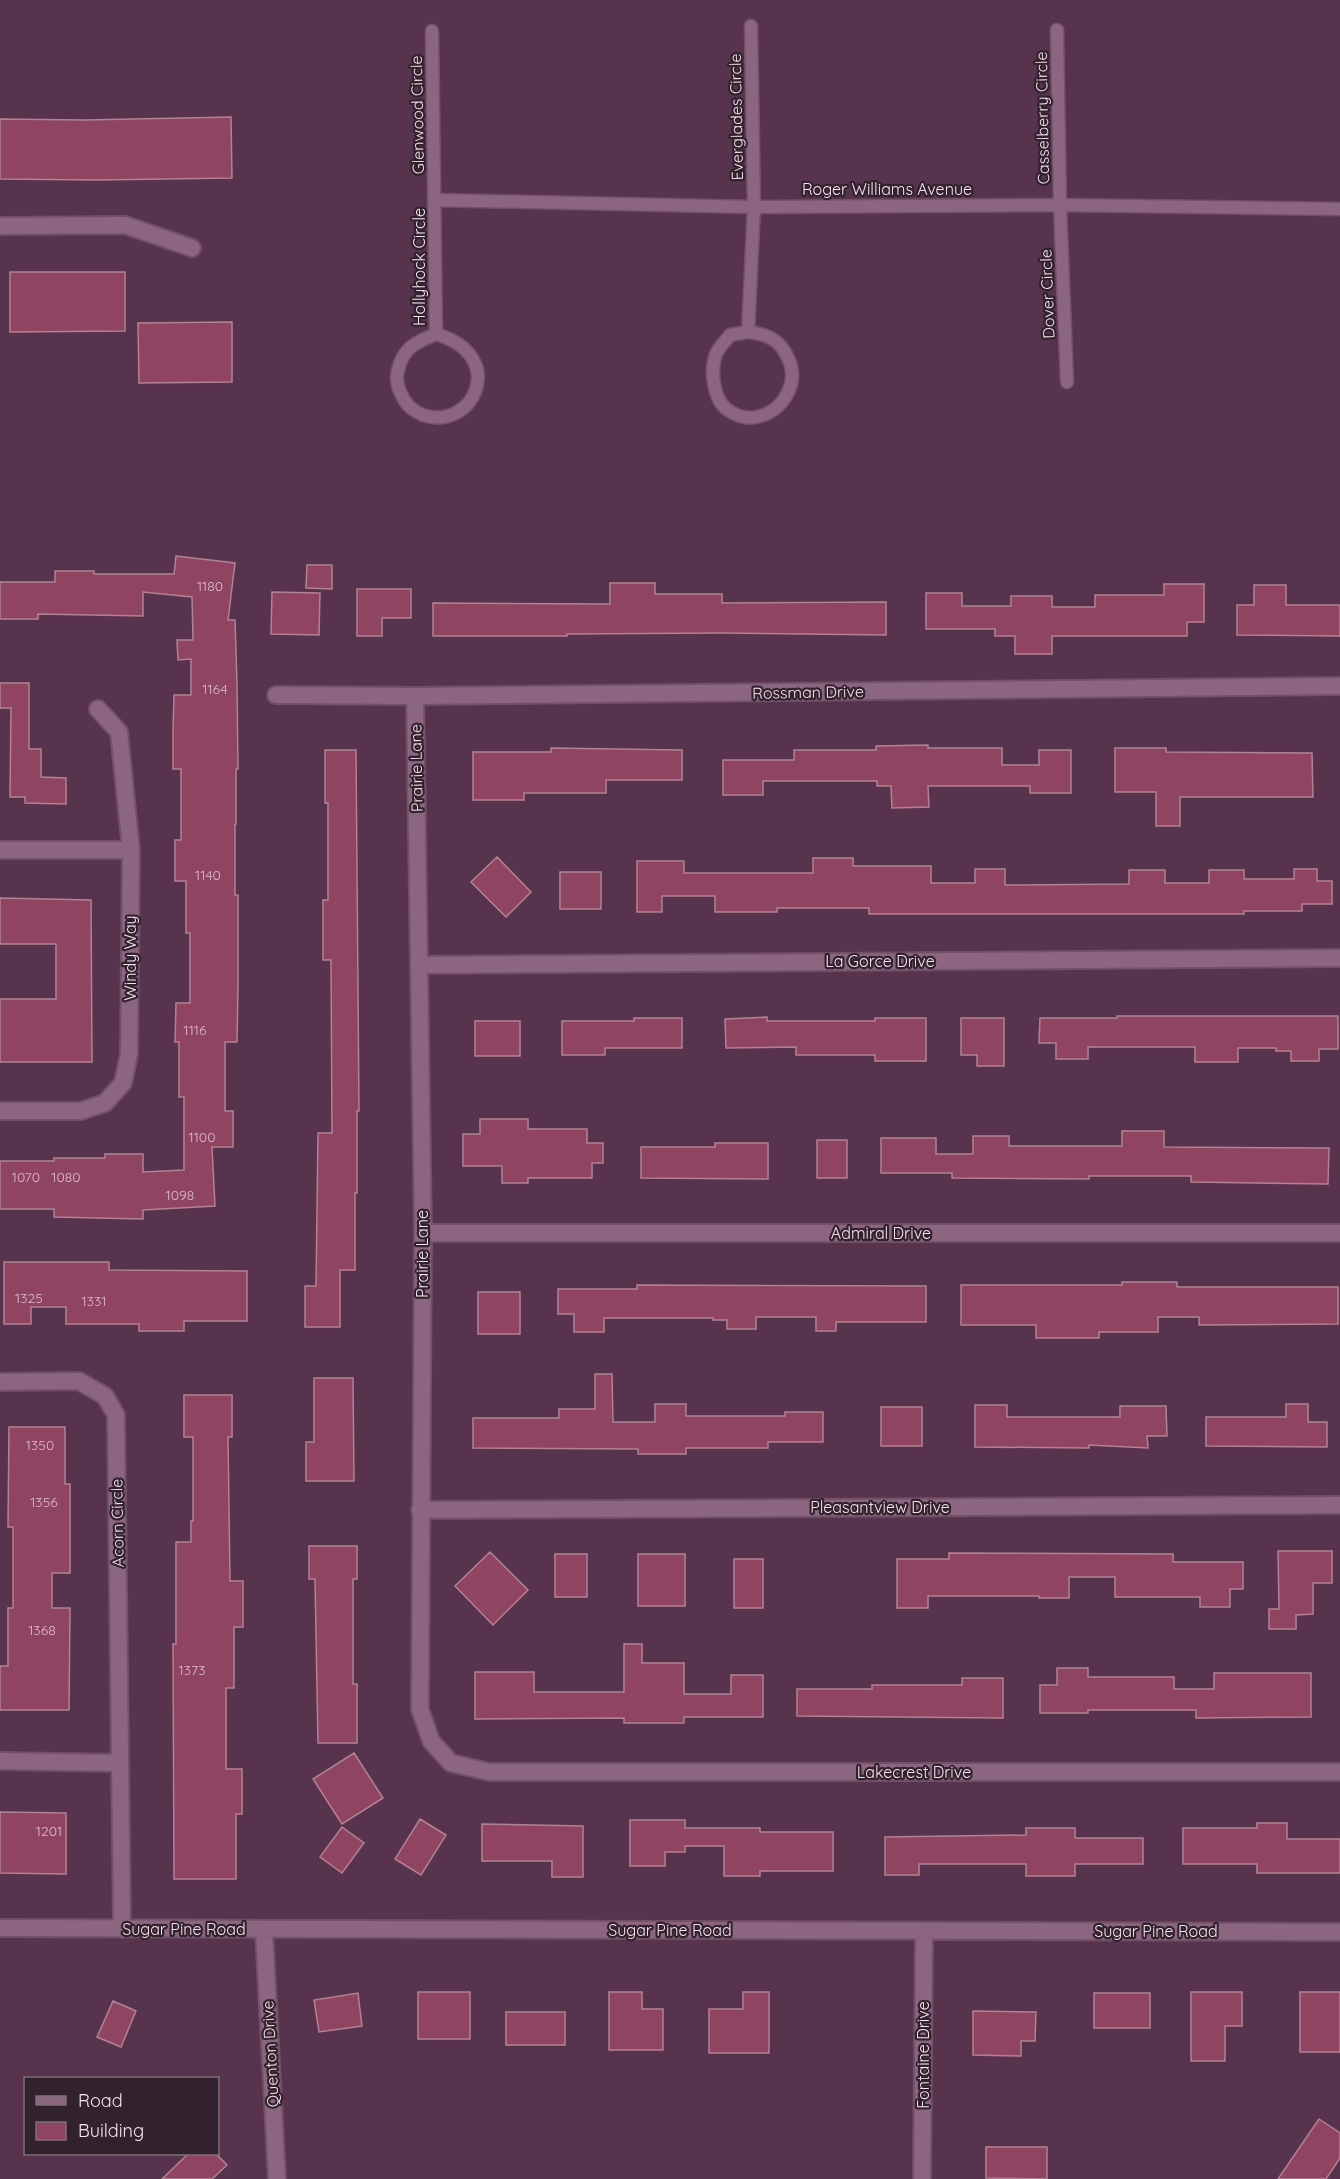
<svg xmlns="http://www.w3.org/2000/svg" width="1340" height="2179" viewBox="0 0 1340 2179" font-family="Quicksand,sans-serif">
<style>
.building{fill:#8f4561;stroke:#b38292;stroke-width:1.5}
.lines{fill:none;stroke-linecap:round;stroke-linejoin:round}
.service-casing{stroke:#705167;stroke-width:15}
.minor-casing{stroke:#705167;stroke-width:20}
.service{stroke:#8c6580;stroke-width:12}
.minor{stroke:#8c6580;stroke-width:16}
.labels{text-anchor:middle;stroke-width:4.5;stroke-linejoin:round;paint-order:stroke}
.number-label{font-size:14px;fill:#ddb9cc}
.street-label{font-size:16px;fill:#f7e0ef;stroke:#32222d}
</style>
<rect width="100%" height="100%" fill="#57334d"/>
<path class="building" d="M 231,117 L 232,178 L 97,180 L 0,179 L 0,119 L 84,120 Z
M 10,272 L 125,272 L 125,331 L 10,332 Z
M 232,322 L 232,382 L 139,383 L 138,323 Z
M 176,556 L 235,563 L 228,620 L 235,620 L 237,683 L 238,769 L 236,769 L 236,824 L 235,824 L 235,895 L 238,895 L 238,987 L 237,1042 L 225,1042 L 225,1111 L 233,1111 L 233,1147 L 212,1147 L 215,1206 L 143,1210 L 143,1219 L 54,1217 L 54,1209 L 0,1209 L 0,1161 L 54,1161 L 54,1158 L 105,1158 L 105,1154 L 143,1154 L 143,1172 L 184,1170 L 184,1097 L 179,1097 L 179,1042 L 175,1042 L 176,1003 L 190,1003 L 190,933 L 186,933 L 186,881 L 175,881 L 175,840 L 181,840 L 181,769 L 173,769 L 173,732 L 174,695 L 191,695 L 191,659 L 178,660 L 177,640 L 193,640 L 192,597 L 143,592 L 143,616 L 38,614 L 38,619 L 0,619 L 0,582 L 55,582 L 55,571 L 94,571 L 94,574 L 174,574 Z
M 307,565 L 332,565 L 332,589 L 306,588 Z
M 610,583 L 655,583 L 655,594 L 722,594 L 722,603 L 886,602 L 886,635 L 722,633 L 567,634 L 567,636 L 433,636 L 433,603 L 610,604 Z
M 1164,584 L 1204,584 L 1204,622 L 1187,622 L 1187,636 L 1052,636 L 1052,654 L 1015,654 L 1015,636 L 995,636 L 995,629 L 926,629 L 926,593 L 962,593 L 962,606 L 1011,606 L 1011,596 L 1052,596 L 1052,607 L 1095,607 L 1095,595 L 1164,595 Z
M 1254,585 L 1286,585 L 1286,605 L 1340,605 L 1340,636 L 1237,635 L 1237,605 L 1254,605 Z
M 357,589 L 411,589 L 411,618 L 382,618 L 382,636 L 357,636 Z
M 272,592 L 320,593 L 319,635 L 271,634 Z
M 0,683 L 29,683 L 29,749 L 41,749 L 41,777 L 66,778 L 66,804 L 25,803 L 25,797 L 10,797 L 11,708 L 0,708 Z
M 928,745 L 928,748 L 1002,748 L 1002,765 L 1039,765 L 1039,750 L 1071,750 L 1071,793 L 1030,793 L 1030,786 L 928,786 L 929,807 L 892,808 L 891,786 L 877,786 L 877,781 L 763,781 L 763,795 L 723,795 L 723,760 L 794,760 L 794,750 L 876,750 L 876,746 Z
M 551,748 L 682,750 L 682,780 L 606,780 L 606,793 L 524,793 L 524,800 L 473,800 L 473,752 L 551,752 Z
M 1115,748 L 1166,748 L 1166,752 L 1312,753 L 1313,797 L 1180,797 L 1180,826 L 1156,826 L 1156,792 L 1115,792 Z
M 325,750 L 356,750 L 359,1111 L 357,1111 L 357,1193 L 355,1193 L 355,1270 L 340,1270 L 340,1327 L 305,1327 L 305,1286 L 316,1286 L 318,1133 L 332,1133 L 331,960 L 323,960 L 323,900 L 328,900 L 328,803 L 325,803 Z
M 497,857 L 531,892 L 506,917 L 471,882 Z
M 813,858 L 853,858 L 853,866 L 931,866 L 931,883 L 975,883 L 975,869 L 1005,869 L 1005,885 L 1129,884 L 1129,870 L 1165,870 L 1165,883 L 1209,883 L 1209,870 L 1244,870 L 1244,879 L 1294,879 L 1294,869 L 1317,869 L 1317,881 L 1332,881 L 1332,904 L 1302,904 L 1302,911 L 1244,911 L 1244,914 L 869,914 L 869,908 L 777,908 L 777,912 L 715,912 L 715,896 L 662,896 L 662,912 L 637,912 L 637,861 L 684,861 L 684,873 L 813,873 Z
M 560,872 L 601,872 L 601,909 L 560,909 Z
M 0,898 L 91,900 L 92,1062 L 0,1062 L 0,999 L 56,999 L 56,944 L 0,944 Z
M 1117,1016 L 1338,1016 L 1338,1049 L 1319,1049 L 1319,1061 L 1291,1061 L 1291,1051 L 1276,1051 L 1276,1048 L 1238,1048 L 1238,1062 L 1195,1062 L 1195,1047 L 1088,1047 L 1088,1059 L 1056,1059 L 1056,1043 L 1039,1043 L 1040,1018 L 1117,1018 Z
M 767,1017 L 767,1021 L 875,1021 L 875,1018 L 926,1018 L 926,1061 L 875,1061 L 875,1055 L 796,1055 L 796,1047 L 726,1048 L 725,1019 Z
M 634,1018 L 682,1018 L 682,1048 L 605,1048 L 605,1055 L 562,1055 L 562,1021 L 634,1021 Z
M 961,1018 L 1004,1018 L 1004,1066 L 977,1066 L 977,1055 L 961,1055 Z
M 475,1021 L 520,1021 L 520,1056 L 475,1056 Z
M 480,1119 L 528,1119 L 528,1129 L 587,1129 L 587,1143 L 603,1143 L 603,1163 L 592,1163 L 592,1178 L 528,1178 L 528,1183 L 502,1183 L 502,1166 L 463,1166 L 463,1134 L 480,1134 Z
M 1122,1131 L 1164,1131 L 1164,1147 L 1329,1148 L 1328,1184 L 1191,1182 L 1191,1176 L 1089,1176 L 1089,1179 L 952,1178 L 952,1173 L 881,1173 L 881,1138 L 936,1138 L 936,1154 L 973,1154 L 973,1136 L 1009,1136 L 1009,1146 L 1122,1146 Z
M 817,1140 L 847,1140 L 847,1178 L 817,1178 Z
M 715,1143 L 768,1143 L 768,1179 L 641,1178 L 641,1147 L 715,1147 Z
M 4,1262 L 109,1262 L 109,1270 L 247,1271 L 247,1321 L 184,1321 L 184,1331 L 139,1331 L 139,1324 L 66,1324 L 66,1307 L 31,1307 L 31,1324 L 4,1324 Z
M 1122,1282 L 1177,1282 L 1177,1287 L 1338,1287 L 1338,1324 L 1199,1325 L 1199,1317 L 1158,1317 L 1158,1332 L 1099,1332 L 1099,1338 L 1036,1338 L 1036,1325 L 961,1325 L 961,1285 L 1122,1285 Z
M 637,1285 L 926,1286 L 926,1322 L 836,1322 L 836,1331 L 816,1331 L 816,1317 L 756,1317 L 756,1329 L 727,1329 L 727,1320 L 713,1320 L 713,1318 L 604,1318 L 604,1332 L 574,1332 L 574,1314 L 558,1314 L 558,1289 L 637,1289 Z
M 478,1292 L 520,1292 L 520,1334 L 478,1334 Z
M 595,1374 L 612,1374 L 613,1422 L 655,1422 L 655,1404 L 686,1404 L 686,1416 L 785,1416 L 785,1412 L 823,1412 L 823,1442 L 768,1442 L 768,1448 L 686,1448 L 686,1454 L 638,1454 L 638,1449 L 473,1448 L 473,1418 L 559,1418 L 559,1409 L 595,1409 Z
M 314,1378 L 353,1378 L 354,1481 L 306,1481 L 306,1442 L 314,1442 Z
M 184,1395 L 232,1395 L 232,1437 L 228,1437 L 230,1581 L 243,1581 L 243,1627 L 234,1627 L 234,1688 L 226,1688 L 226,1769 L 242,1769 L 242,1814 L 236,1814 L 236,1879 L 174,1879 L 173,1644 L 176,1644 L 176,1542 L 191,1542 L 191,1521 L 193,1521 L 193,1437 L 184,1437 Z
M 1286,1404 L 1308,1404 L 1308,1422 L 1327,1422 L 1327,1447 L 1206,1446 L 1206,1417 L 1286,1417 Z
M 975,1405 L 1007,1405 L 1007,1417 L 1120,1417 L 1120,1406 L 1166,1406 L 1167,1436 L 1147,1436 L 1148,1448 L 1089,1445 L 1089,1448 L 975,1447 Z
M 881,1407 L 922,1407 L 922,1446 L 881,1446 Z
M 9,1427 L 65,1427 L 65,1484 L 70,1484 L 70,1573 L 52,1573 L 52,1608 L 70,1608 L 69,1710 L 0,1710 L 0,1666 L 8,1666 L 8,1608 L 13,1608 L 13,1527 L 8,1527 Z
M 309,1546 L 357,1546 L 357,1579 L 353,1579 L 353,1684 L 357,1684 L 357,1743 L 318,1743 L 315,1579 L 309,1579 Z
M 1278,1551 L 1332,1551 L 1332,1583 L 1313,1583 L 1313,1614 L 1296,1615 L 1296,1629 L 1269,1629 L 1269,1609 L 1279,1609 Z
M 490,1552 L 528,1590 L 493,1625 L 455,1586 Z
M 949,1553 L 1173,1554 L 1173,1562 L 1243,1562 L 1243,1589 L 1230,1589 L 1230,1607 L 1200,1607 L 1200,1597 L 1115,1597 L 1115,1577 L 1069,1577 L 1069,1598 L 1039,1598 L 1039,1596 L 928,1596 L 928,1608 L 897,1608 L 897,1559 L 949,1559 Z
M 555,1554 L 587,1554 L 587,1597 L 555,1597 Z
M 638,1554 L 685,1554 L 685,1606 L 638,1606 Z
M 734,1559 L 763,1559 L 763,1608 L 734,1608 Z
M 624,1644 L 642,1644 L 642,1663 L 684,1663 L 684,1694 L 731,1694 L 731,1675 L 763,1675 L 763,1717 L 684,1717 L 684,1723 L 624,1723 L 624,1718 L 475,1719 L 475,1672 L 534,1672 L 534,1692 L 624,1692 Z
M 1057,1668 L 1088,1668 L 1088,1677 L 1174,1677 L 1174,1689 L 1214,1689 L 1214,1673 L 1311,1673 L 1311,1717 L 1196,1718 L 1196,1710 L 1088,1710 L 1088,1713 L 1040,1713 L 1040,1685 L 1057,1685 Z
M 962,1678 L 1003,1678 L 1003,1718 L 797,1716 L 797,1689 L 872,1689 L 872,1685 L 962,1685 Z
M 354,1753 L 383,1798 L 342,1824 L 313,1779 Z
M 0,1812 L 66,1813 L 66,1874 L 0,1873 Z
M 420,1819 L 446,1835 L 421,1875 L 395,1859 Z
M 630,1820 L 685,1820 L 685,1828 L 760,1828 L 760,1832 L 833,1832 L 833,1871 L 760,1871 L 760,1876 L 724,1876 L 724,1846 L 685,1846 L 685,1852 L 665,1852 L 665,1866 L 630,1866 Z
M 1257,1823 L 1287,1823 L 1287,1839 L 1340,1839 L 1340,1873 L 1257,1873 L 1257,1864 L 1183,1864 L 1183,1828 L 1257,1828 Z
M 482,1824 L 583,1826 L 583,1877 L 552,1877 L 552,1861 L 482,1861 Z
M 342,1827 L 364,1843 L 342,1873 L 320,1857 Z
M 1026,1828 L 1075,1828 L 1075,1838 L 1143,1838 L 1143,1864 L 1075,1864 L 1075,1876 L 1026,1876 L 1026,1864 L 919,1864 L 919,1875 L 885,1875 L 885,1837 L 1026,1835 Z
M 418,1992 L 470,1992 L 470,2039 L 418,2039 Z
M 609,1992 L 642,1992 L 642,2009 L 663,2009 L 663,2050 L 609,2050 Z
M 743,1992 L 769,1992 L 769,2053 L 709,2053 L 709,2009 L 743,2009 Z
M 1191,1992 L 1242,1992 L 1242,2026 L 1225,2026 L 1225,2061 L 1191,2061 Z
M 1300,1992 L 1340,1992 L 1340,2052 L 1300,2052 Z
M 358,1993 L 362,2026 L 319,2032 L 314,2000 Z
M 1094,1993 L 1150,1993 L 1150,2028 L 1094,2028 Z
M 113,2001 L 136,2011 L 121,2047 L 97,2037 Z
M 973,2011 L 1036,2012 L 1035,2041 L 1021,2041 L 1021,2056 L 973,2055 Z
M 506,2012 L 565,2012 L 565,2045 L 506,2045 Z
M 1319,2119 L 1340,2133 L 1340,2158 L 1326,2179 L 1278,2179 Z
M 986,2147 L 1047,2147 L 1047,2179 L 986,2178 Z
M 188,2154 L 216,2154 L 227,2165 L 212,2179 L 162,2179 Z"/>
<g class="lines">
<g class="service-casing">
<path id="service" d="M 1057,30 L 1060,205 L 1067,382
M 432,31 L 436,334 C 416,342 403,348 398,370 C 395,382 399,391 405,401 C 409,408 416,412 423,415 C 473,432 510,356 436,334
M 435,200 L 754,207 L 1060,205 L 1340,209
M 748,332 C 768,334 780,340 788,358 C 793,369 794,379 789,390 C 780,413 751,427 728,410 C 713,400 710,370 716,354 C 719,347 726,341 730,335 L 748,332 L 754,207 L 751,26"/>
</g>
<g class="minor-casing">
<path id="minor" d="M 0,226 L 125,225 L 192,248
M 276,695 L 415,696 L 1340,686
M 415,696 L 423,1233 L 420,1709 L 431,1741 L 451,1763 L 489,1772 L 1340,1772
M 0,850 L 131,850
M 420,965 L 1340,958
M 0,1111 L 81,1111 L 105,1103 L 123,1083 L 129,1054 L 131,850 L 119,732 L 98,709
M 423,1233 L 1340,1233
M 0,1382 L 79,1381 L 105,1396 L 116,1415 L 122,1929
M 420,1510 L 1340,1505
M 0,1761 L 120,1763
M 0,1928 L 1340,1932
M 264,1930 L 277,2179
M 922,2179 L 924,1931"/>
</g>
<use href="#service" class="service"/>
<use href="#minor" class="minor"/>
</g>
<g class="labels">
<g class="number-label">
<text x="210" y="591">1180</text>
<text x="215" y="694">1164</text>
<text x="208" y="880">1140</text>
<text x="195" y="1035">1116</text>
<text x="202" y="1142">1100</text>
<text x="26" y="1182">1070</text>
<text x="66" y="1182">1080</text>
<text x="180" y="1200">1098</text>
<text x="29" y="1303">1325</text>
<text x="94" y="1306">1331</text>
<text x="40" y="1450">1350</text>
<text x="44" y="1507">1356</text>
<text x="42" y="1635">1368</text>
<text x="192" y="1675">1373</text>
<text x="49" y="1836">1201</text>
</g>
<g class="street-label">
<text transform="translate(417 115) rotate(-91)" y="6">Glenwood Circle</text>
<text transform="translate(736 117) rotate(-91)" y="6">Everglades Circle</text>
<text transform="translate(1042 118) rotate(-91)" y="6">Casselberry Circle</text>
<text x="887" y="195">Roger Williams Avenue</text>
<text transform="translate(419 267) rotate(-90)" y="6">Hollyhock Circle</text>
<text transform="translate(1047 294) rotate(-92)" y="6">Dover Circle</text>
<text transform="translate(808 692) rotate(-1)" y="6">Rossman Drive</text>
<text transform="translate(416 768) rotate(-91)" y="6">Prairie Lane</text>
<text transform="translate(130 958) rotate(-90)" y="6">Windy Way</text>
<text x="880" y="967">La Gorce Drive</text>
<text x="881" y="1239">Admiral Drive</text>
<text transform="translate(422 1254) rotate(-90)" y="6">Prairie Lane</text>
<text x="880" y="1513">Pleasantview Drive</text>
<text transform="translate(117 1523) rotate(-91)" y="6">Acorn Circle</text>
<text x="914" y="1778">Lakecrest Drive</text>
<text x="184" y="1935">Sugar Pine Road</text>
<text x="670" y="1936">Sugar Pine Road</text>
<text x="1156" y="1937">Sugar Pine Road</text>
<text transform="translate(270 2054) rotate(-93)" y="6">Quenton Drive</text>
<text transform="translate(923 2055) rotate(-90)" y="6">Fontaine Drive</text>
</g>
</g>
<rect x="24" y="2077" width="195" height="78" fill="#32222d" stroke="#816e7b" stroke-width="1.5"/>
<rect x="36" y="2096" width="30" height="9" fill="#8c6580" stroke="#816e7b" stroke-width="1.5"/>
<text x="78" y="2107" font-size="18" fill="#f7e0ef">Road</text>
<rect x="36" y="2122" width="30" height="18" fill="#8f4561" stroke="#816e7b" stroke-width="1.5"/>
<text x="78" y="2137" font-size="18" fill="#f7e0ef">Building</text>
</svg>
